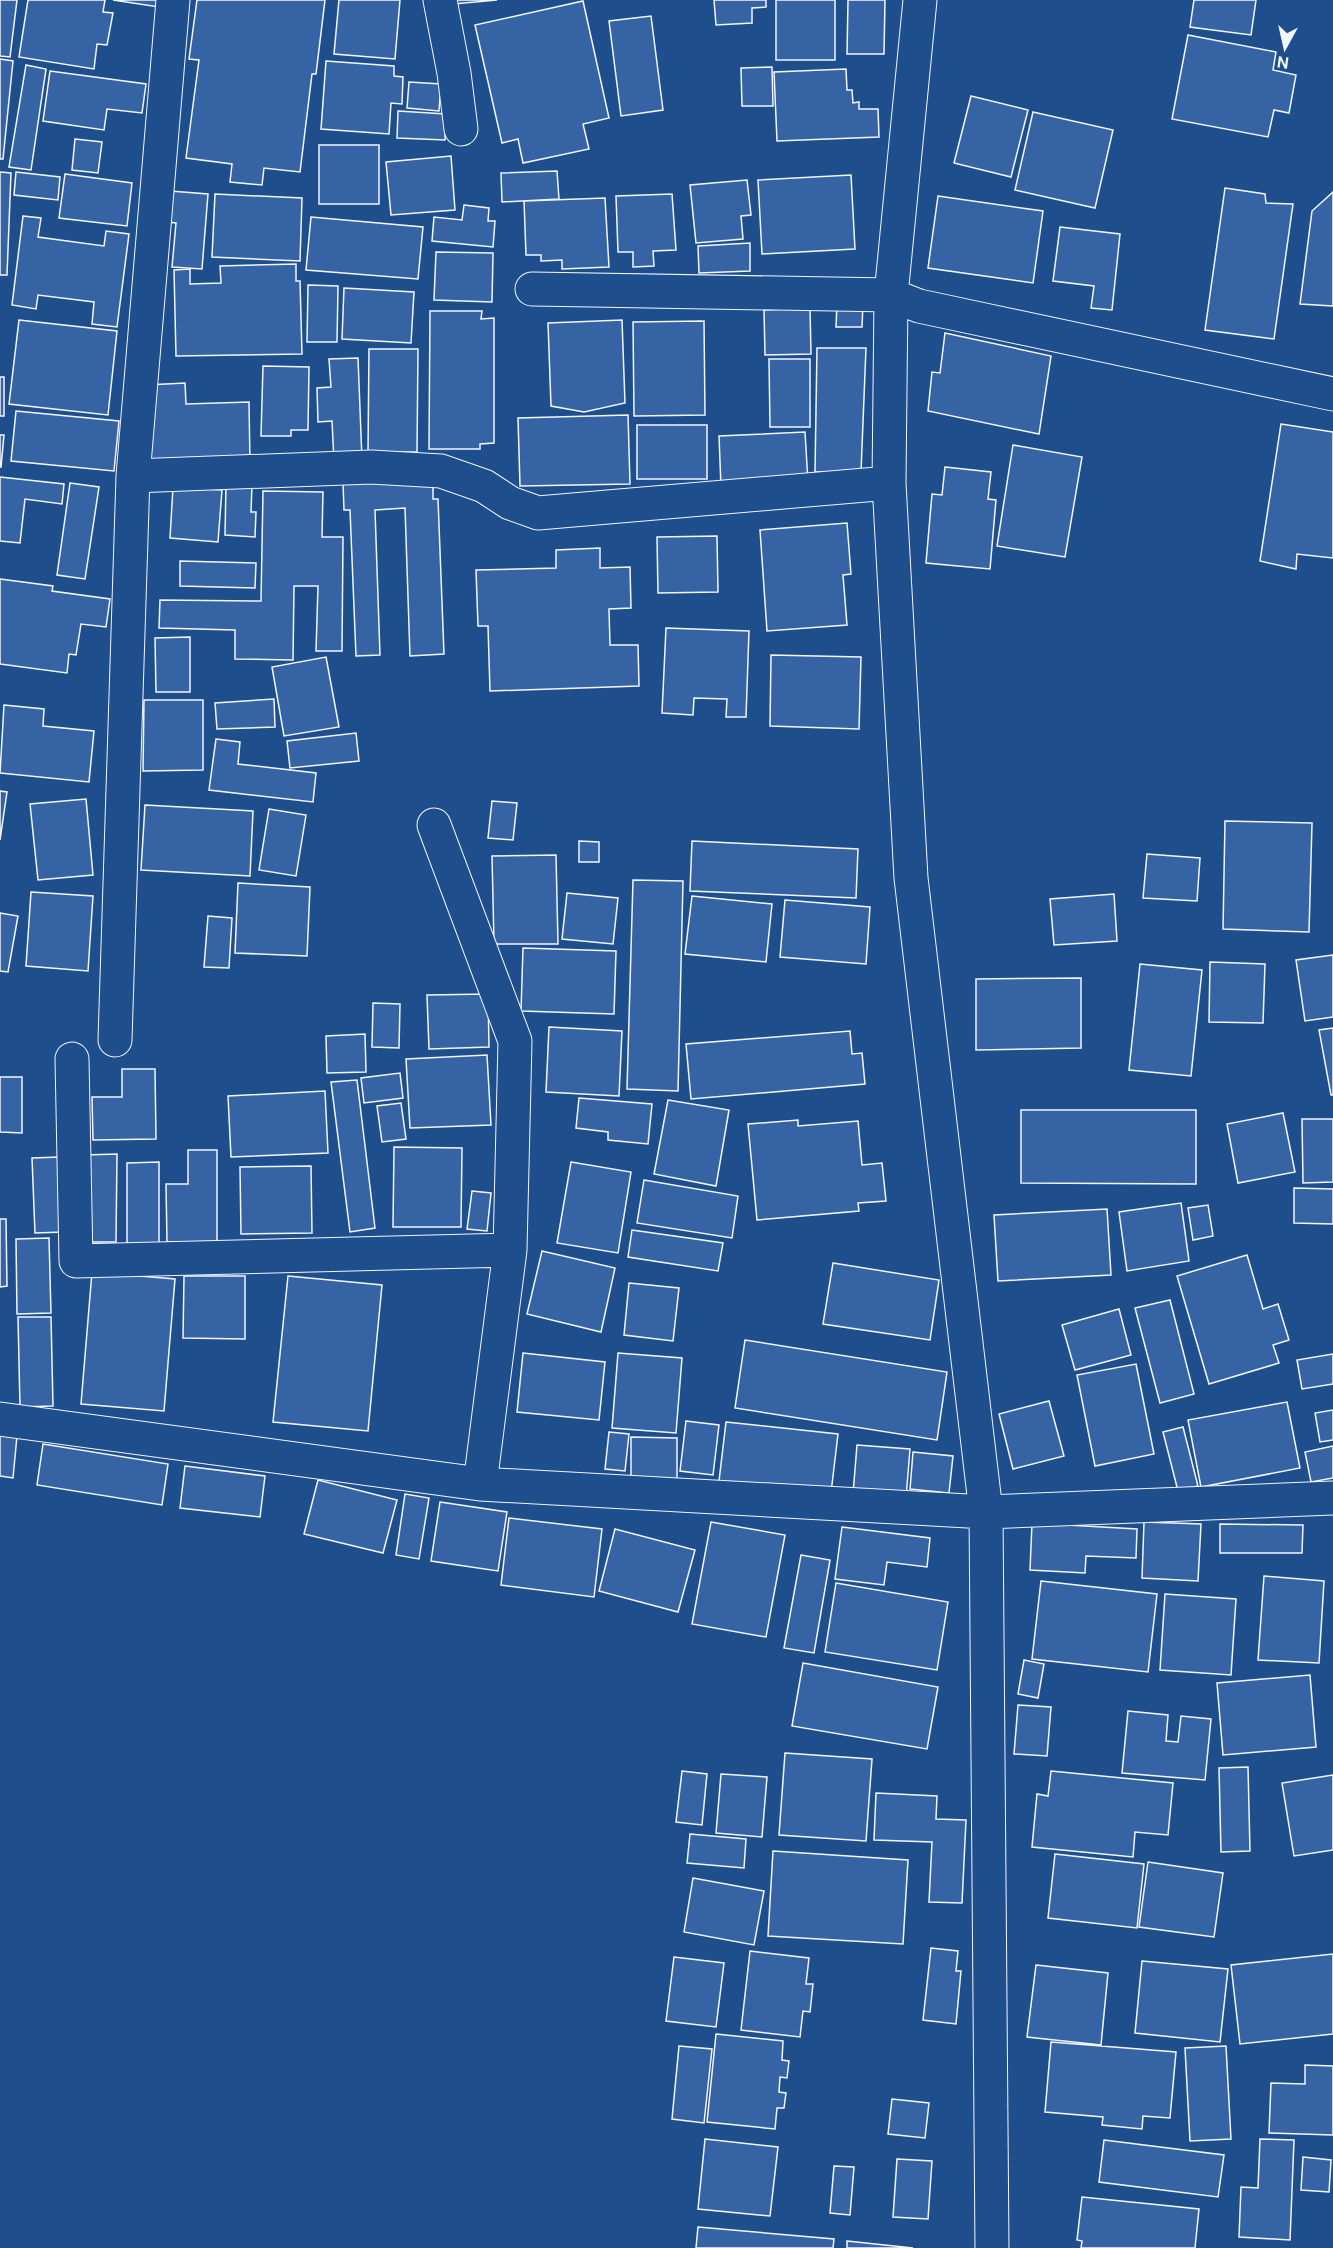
<svg xmlns="http://www.w3.org/2000/svg" width="1333" height="2248" viewBox="0 0 1333 2248" font-family="'DM Sans',sans-serif">
<style>
.building{fill:#3563a3;stroke:#f2f6ff;stroke-width:1.5}
.lines{fill:none;stroke-linecap:round;stroke-linejoin:round}
.minor-casing{stroke:#f2f6ff;stroke-width:35}
.minor{stroke:#1f4e8c;stroke-width:33}
</style>
<rect width="100%" height="100%" fill="#1f4e8c"/>
<path class="building" d="M 0,0 L 17,0 L 10,57 L 0,56 Z
M 28,0 L 105,0 L 103,12 L 113,13 L 107,45 L 97,44 L 94,69 L 19,57 Z
M 113,0 L 160,0 L 159,7 Z
M 197,0 L 325,0 L 316,74 L 312,74 L 300,172 L 264,168 L 262,185 L 230,182 L 232,164 L 186,158 L 199,60 L 189,59 Z
M 339,0 L 400,0 L 395,59 L 334,54 Z
M 454,0 L 497,0 L 454,4 Z
M 714,0 L 766,0 L 766,7 L 752,8 L 752,23 L 716,25 Z
M 776,0 L 835,0 L 835,60 L 776,60 Z
M 848,0 L 885,0 L 884,54 L 847,54 Z
M 1194,0 L 1256,0 L 1251,35 L 1190,27 Z
M 583,1 L 609,118 L 583,124 L 589,149 L 523,163 L 518,139 L 502,143 L 475,25 Z
M 651,16 L 663,110 L 621,116 L 609,21 Z
M 1188,35 L 1276,52 L 1273,70 L 1296,75 L 1289,113 L 1274,110 L 1268,137 L 1172,119 Z
M 0,59 L 13,61 L 3,159 L 0,159 Z
M 326,61 L 394,66 L 394,76 L 403,77 L 402,104 L 391,103 L 389,134 L 321,129 Z
M 26,65 L 46,69 L 31,170 L 9,167 Z
M 772,67 L 773,106 L 742,106 L 741,68 Z
M 846,69 L 847,90 L 852,90 L 853,103 L 859,102 L 859,109 L 878,109 L 879,137 L 777,141 L 774,72 Z
M 50,71 L 146,84 L 142,113 L 107,109 L 104,130 L 43,121 Z
M 409,82 L 441,84 L 439,111 L 407,108 Z
M 971,96 L 1028,110 L 1011,177 L 954,163 Z
M 398,111 L 446,114 L 445,140 L 397,138 Z
M 1033,112 L 1113,130 L 1095,208 L 1015,190 Z
M 75,139 L 102,142 L 98,173 L 72,170 Z
M 319,145 L 379,145 L 379,204 L 319,204 Z
M 451,156 L 455,210 L 391,215 L 386,162 Z
M 557,171 L 559,199 L 502,202 L 501,173 Z
M 0,172 L 11,173 L 7,275 L 0,275 Z
M 16,172 L 60,177 L 58,200 L 14,195 Z
M 65,174 L 132,183 L 127,226 L 59,218 Z
M 851,175 L 855,249 L 762,254 L 758,180 Z
M 747,180 L 751,215 L 741,216 L 743,239 L 696,243 L 690,185 Z
M 1225,188 L 1265,194 L 1266,203 L 1293,204 L 1274,339 L 1205,330 Z
M 170,191 L 208,194 L 202,269 L 172,267 L 176,223 L 167,222 Z
M 1333,192 L 1333,306 L 1300,304 L 1312,211 Z
M 215,194 L 302,198 L 300,261 L 212,257 Z
M 672,194 L 676,250 L 653,251 L 654,266 L 633,267 L 633,252 L 618,252 L 616,196 Z
M 938,196 L 1043,211 L 1033,283 L 928,268 Z
M 605,198 L 609,267 L 562,269 L 562,260 L 541,261 L 541,255 L 526,255 L 524,201 Z
M 464,205 L 489,208 L 488,221 L 495,221 L 493,247 L 432,241 L 434,217 L 462,220 Z
M 23,216 L 41,218 L 38,237 L 104,246 L 106,231 L 129,234 L 117,327 L 92,324 L 94,302 L 38,295 L 36,309 L 12,305 Z
M 311,217 L 423,227 L 418,279 L 306,270 Z
M 1060,227 L 1120,234 L 1112,310 L 1091,308 L 1094,286 L 1053,281 Z
M 750,243 L 750,271 L 699,273 L 698,246 Z
M 436,252 L 493,253 L 492,302 L 434,300 Z
M 296,264 L 296,281 L 300,281 L 302,354 L 176,356 L 174,270 L 190,269 L 190,284 L 221,283 L 220,266 Z
M 308,285 L 338,286 L 337,342 L 307,342 Z
M 344,288 L 414,292 L 411,343 L 342,339 Z
M 837,304 L 863,304 L 862,327 L 836,327 Z
M 810,308 L 811,354 L 765,355 L 764,310 Z
M 430,311 L 482,311 L 481,319 L 494,318 L 494,443 L 480,444 L 480,449 L 429,449 Z
M 19,320 L 117,331 L 108,415 L 9,404 Z
M 622,320 L 625,403 L 584,412 L 551,406 L 548,323 Z
M 704,321 L 705,415 L 634,416 L 633,322 Z
M 945,333 L 1051,356 L 1039,434 L 928,411 L 932,372 L 940,373 Z
M 817,348 L 866,348 L 861,472 L 815,472 Z
M 369,349 L 418,349 L 417,452 L 368,452 Z
M 358,358 L 362,460 L 334,461 L 332,421 L 318,422 L 317,388 L 331,387 L 329,359 Z
M 769,359 L 810,359 L 810,427 L 770,427 Z
M 263,366 L 309,367 L 308,430 L 291,430 L 291,436 L 261,436 Z
M 0,377 L 4,377 L 4,416 L 0,416 Z
M 185,383 L 186,404 L 249,402 L 250,464 L 148,466 L 146,385 Z
M 16,411 L 119,421 L 114,471 L 11,461 Z
M 628,415 L 630,484 L 520,486 L 518,418 Z
M 1281,424 L 1333,432 L 1333,558 L 1297,554 L 1296,569 L 1260,561 Z
M 637,425 L 707,425 L 707,479 L 637,479 Z
M 805,432 L 808,482 L 721,487 L 719,436 Z
M 0,435 L 4,435 L 1,467 L 0,467 Z
M 1013,445 L 1082,457 L 1065,557 L 997,546 Z
M 945,467 L 991,472 L 988,499 L 996,500 L 990,569 L 926,563 L 932,494 L 942,495 Z
M 0,477 L 64,484 L 62,504 L 25,499 L 20,543 L 0,541 Z
M 433,480 L 433,499 L 438,499 L 444,654 L 410,656 L 405,508 L 375,510 L 380,655 L 356,656 L 350,510 L 344,510 L 343,483 Z
M 70,483 L 99,487 L 85,579 L 57,575 Z
M 226,484 L 252,485 L 251,512 L 256,512 L 255,537 L 225,535 Z
M 173,487 L 222,490 L 218,542 L 170,538 Z
M 263,491 L 323,492 L 322,537 L 343,537 L 342,651 L 316,651 L 318,586 L 294,586 L 293,660 L 235,659 L 235,630 L 159,628 L 160,600 L 261,601 Z
M 847,523 L 851,574 L 843,575 L 847,625 L 767,631 L 760,530 Z
M 717,536 L 718,592 L 658,593 L 657,537 Z
M 600,548 L 600,568 L 630,567 L 631,608 L 609,609 L 610,645 L 638,645 L 639,686 L 490,691 L 488,626 L 478,626 L 476,570 L 556,568 L 556,550 Z
M 180,561 L 256,563 L 255,588 L 180,586 Z
M 0,579 L 53,586 L 52,591 L 110,599 L 106,627 L 81,624 L 76,655 L 69,654 L 67,673 L 0,664 Z
M 666,628 L 749,631 L 746,717 L 726,717 L 727,699 L 694,698 L 693,715 L 662,713 Z
M 190,637 L 190,692 L 156,692 L 155,638 Z
M 771,655 L 861,657 L 859,729 L 770,726 Z
M 326,657 L 339,727 L 284,736 L 272,667 Z
M 274,699 L 275,727 L 217,729 L 215,703 Z
M 144,700 L 203,700 L 203,770 L 143,771 Z
M 4,705 L 44,709 L 43,726 L 94,731 L 89,782 L 0,773 Z
M 356,733 L 359,761 L 290,768 L 287,741 Z
M 216,739 L 240,742 L 238,764 L 316,773 L 313,802 L 209,790 Z
M 0,791 L 7,792 L 0,840 Z
M 86,799 L 93,875 L 38,880 L 30,804 Z
M 492,801 L 517,803 L 513,840 L 488,838 Z
M 145,805 L 253,811 L 250,876 L 141,870 Z
M 269,809 L 306,815 L 296,876 L 259,870 Z
M 1225,821 L 1312,823 L 1309,932 L 1223,929 Z
M 579,841 L 599,842 L 599,862 L 579,862 Z
M 692,841 L 858,849 L 856,898 L 690,891 Z
M 1147,854 L 1200,858 L 1197,901 L 1143,898 Z
M 556,855 L 558,944 L 494,944 L 492,856 Z
M 633,880 L 683,881 L 678,1091 L 627,1089 Z
M 238,883 L 310,887 L 307,956 L 235,953 Z
M 31,892 L 93,896 L 88,971 L 26,966 Z
M 567,893 L 618,898 L 613,944 L 562,939 Z
M 1114,894 L 1117,941 L 1054,945 L 1050,899 Z
M 692,896 L 772,904 L 766,962 L 685,954 Z
M 785,900 L 870,907 L 866,964 L 780,957 Z
M 0,913 L 18,916 L 8,972 L 0,971 Z
M 208,916 L 232,918 L 229,968 L 204,967 Z
M 523,948 L 616,951 L 614,1014 L 521,1011 Z
M 1333,955 L 1333,1017 L 1305,1021 L 1296,960 Z
M 1210,962 L 1265,964 L 1263,1023 L 1209,1022 Z
M 1140,964 L 1202,970 L 1191,1076 L 1129,1070 Z
M 1081,978 L 1081,1048 L 976,1050 L 976,979 Z
M 488,994 L 489,1047 L 429,1049 L 427,995 Z
M 373,1003 L 400,1004 L 399,1048 L 372,1047 Z
M 549,1027 L 622,1031 L 619,1096 L 546,1092 Z
M 1333,1028 L 1333,1095 L 1331,1095 L 1319,1030 Z
M 850,1031 L 852,1054 L 862,1053 L 865,1084 L 691,1099 L 686,1044 Z
M 365,1034 L 366,1072 L 327,1073 L 326,1036 Z
M 487,1055 L 491,1125 L 410,1128 L 406,1059 Z
M 122,1069 L 155,1069 L 156,1139 L 93,1140 L 92,1097 L 122,1097 Z
M 400,1073 L 403,1098 L 364,1103 L 361,1078 Z
M 0,1077 L 22,1077 L 22,1133 L 0,1132 Z
M 357,1080 L 375,1228 L 350,1232 L 331,1082 Z
M 325,1091 L 328,1153 L 231,1157 L 228,1096 Z
M 579,1098 L 652,1104 L 648,1144 L 608,1140 L 608,1132 L 576,1128 Z
M 668,1100 L 729,1110 L 716,1186 L 654,1174 Z
M 401,1103 L 406,1139 L 382,1142 L 377,1106 Z
M 1021,1110 L 1196,1110 L 1196,1184 L 1021,1183 Z
M 1283,1113 L 1295,1172 L 1238,1183 L 1227,1124 Z
M 1302,1119 L 1333,1119 L 1333,1182 L 1303,1183 Z
M 798,1120 L 798,1126 L 858,1121 L 862,1165 L 882,1163 L 886,1201 L 858,1203 L 859,1211 L 757,1220 L 748,1124 Z
M 394,1147 L 462,1148 L 461,1227 L 393,1227 Z
M 188,1150 L 217,1150 L 217,1242 L 167,1242 L 166,1184 L 188,1184 Z
M 117,1154 L 116,1242 L 85,1242 L 84,1155 Z
M 59,1157 L 63,1232 L 35,1233 L 32,1158 Z
M 159,1162 L 159,1250 L 127,1250 L 127,1163 Z
M 571,1162 L 631,1172 L 618,1253 L 557,1243 Z
M 311,1166 L 312,1233 L 241,1234 L 240,1167 Z
M 644,1180 L 738,1196 L 732,1238 L 637,1223 Z
M 1294,1188 L 1333,1189 L 1333,1224 L 1294,1223 Z
M 472,1191 L 491,1193 L 487,1231 L 467,1229 Z
M 1181,1203 L 1189,1261 L 1127,1271 L 1119,1212 Z
M 1208,1205 L 1213,1236 L 1193,1240 L 1188,1208 Z
M 1107,1209 L 1111,1275 L 998,1281 L 994,1215 Z
M 0,1219 L 6,1219 L 7,1286 L 0,1287 Z
M 632,1230 L 723,1243 L 718,1271 L 628,1257 Z
M 49,1238 L 51,1313 L 17,1314 L 16,1239 Z
M 542,1251 L 615,1268 L 601,1332 L 527,1314 Z
M 1247,1255 L 1263,1309 L 1278,1304 L 1289,1340 L 1273,1345 L 1279,1363 L 1209,1384 L 1177,1276 Z
M 833,1263 L 939,1280 L 930,1340 L 823,1324 Z
M 92,1272 L 175,1279 L 164,1411 L 81,1404 Z
M 184,1276 L 245,1276 L 245,1339 L 183,1338 Z
M 288,1276 L 382,1285 L 368,1431 L 273,1422 Z
M 629,1283 L 679,1288 L 673,1341 L 624,1335 Z
M 1170,1300 L 1194,1394 L 1160,1403 L 1135,1308 Z
M 1119,1309 L 1131,1355 L 1075,1370 L 1062,1325 Z
M 18,1317 L 51,1317 L 53,1406 L 20,1407 Z
M 745,1340 L 947,1372 L 937,1440 L 735,1408 Z
M 523,1353 L 605,1362 L 599,1420 L 517,1412 Z
M 618,1353 L 682,1358 L 676,1433 L 612,1428 Z
M 1333,1354 L 1333,1384 L 1302,1389 L 1297,1360 Z
M 1136,1364 L 1154,1454 L 1095,1466 L 1077,1375 Z
M 1049,1401 L 1064,1456 L 1013,1469 L 999,1414 Z
M 1287,1402 L 1300,1468 L 1201,1487 L 1188,1420 Z
M 1333,1410 L 1333,1440 L 1320,1442 L 1315,1413 Z
M 686,1421 L 719,1425 L 713,1475 L 680,1471 Z
M 726,1422 L 838,1434 L 831,1493 L 719,1481 Z
M 1183,1427 L 1198,1486 L 1178,1491 L 1163,1432 Z
M 609,1432 L 629,1434 L 625,1471 L 605,1469 Z
M 0,1434 L 17,1436 L 13,1478 L 0,1476 Z
M 631,1437 L 677,1438 L 677,1481 L 631,1480 Z
M 43,1444 L 168,1464 L 162,1505 L 37,1485 Z
M 857,1445 L 910,1449 L 906,1498 L 853,1494 Z
M 1333,1446 L 1333,1478 L 1311,1482 L 1305,1452 Z
M 913,1452 L 953,1456 L 949,1493 L 910,1489 Z
M 185,1466 L 265,1476 L 260,1517 L 180,1508 Z
M 318,1480 L 397,1500 L 383,1553 L 304,1534 Z
M 405,1494 L 429,1498 L 419,1559 L 396,1555 Z
M 440,1502 L 507,1512 L 498,1571 L 431,1561 Z
M 509,1518 L 602,1529 L 594,1597 L 501,1585 Z
M 711,1522 L 785,1535 L 766,1637 L 692,1624 Z
M 1144,1522 L 1201,1524 L 1198,1581 L 1142,1578 Z
M 1032,1523 L 1137,1529 L 1136,1558 L 1086,1556 L 1085,1573 L 1030,1570 Z
M 1220,1524 L 1303,1525 L 1302,1553 L 1220,1553 Z
M 842,1527 L 930,1538 L 927,1567 L 887,1562 L 884,1585 L 835,1579 Z
M 615,1529 L 695,1550 L 678,1612 L 599,1591 Z
M 801,1555 L 830,1560 L 814,1653 L 784,1648 Z
M 1264,1576 L 1324,1581 L 1319,1663 L 1258,1660 Z
M 1041,1581 L 1157,1594 L 1148,1672 L 1032,1659 Z
M 836,1583 L 948,1602 L 937,1670 L 825,1652 Z
M 1165,1594 L 1236,1599 L 1231,1675 L 1160,1670 Z
M 1024,1660 L 1044,1664 L 1038,1698 L 1018,1694 Z
M 803,1663 L 938,1687 L 927,1749 L 792,1726 Z
M 1310,1675 L 1316,1747 L 1223,1755 L 1217,1683 Z
M 1018,1705 L 1051,1707 L 1047,1756 L 1014,1754 Z
M 1128,1711 L 1168,1715 L 1166,1741 L 1178,1742 L 1181,1716 L 1211,1719 L 1205,1780 L 1122,1773 Z
M 785,1753 L 872,1759 L 866,1841 L 779,1835 Z
M 1248,1767 L 1250,1851 L 1221,1852 L 1219,1768 Z
M 682,1771 L 707,1774 L 702,1825 L 676,1822 Z
M 1051,1771 L 1173,1783 L 1168,1835 L 1135,1832 L 1133,1857 L 1032,1847 L 1037,1794 L 1048,1796 Z
M 721,1774 L 767,1777 L 762,1837 L 716,1833 Z
M 1333,1775 L 1333,1850 L 1294,1856 L 1282,1783 Z
M 876,1793 L 937,1796 L 936,1819 L 966,1820 L 962,1903 L 929,1902 L 932,1842 L 874,1840 Z
M 690,1834 L 746,1839 L 744,1868 L 687,1863 Z
M 773,1851 L 908,1860 L 903,1944 L 768,1936 Z
M 1055,1854 L 1144,1864 L 1137,1928 L 1048,1918 Z
M 1148,1862 L 1223,1873 L 1214,1937 L 1139,1927 Z
M 693,1878 L 764,1891 L 754,1945 L 684,1932 Z
M 931,1948 L 958,1951 L 956,1971 L 961,1971 L 956,2024 L 923,2020 Z
M 750,1951 L 809,1958 L 806,1984 L 813,1984 L 810,2012 L 803,2011 L 800,2037 L 741,2030 Z
M 1333,1954 L 1333,2034 L 1240,2044 L 1231,1965 Z
M 674,1957 L 724,1963 L 716,2027 L 666,2021 Z
M 1142,1961 L 1228,1969 L 1220,2042 L 1135,2033 Z
M 1036,1965 L 1108,1973 L 1101,2045 L 1027,2037 Z
M 716,2034 L 783,2041 L 782,2060 L 789,2061 L 787,2078 L 780,2077 L 779,2092 L 786,2093 L 784,2108 L 777,2108 L 775,2129 L 707,2122 Z
M 1051,2042 L 1176,2052 L 1170,2118 L 1143,2116 L 1142,2129 L 1102,2125 L 1103,2117 L 1045,2112 Z
M 679,2046 L 712,2049 L 704,2123 L 672,2119 Z
M 1226,2046 L 1231,2139 L 1190,2141 L 1185,2048 Z
M 1305,2065 L 1333,2066 L 1333,2135 L 1269,2133 L 1271,2083 L 1305,2084 Z
M 892,2099 L 929,2103 L 925,2138 L 888,2134 Z
M 705,2139 L 778,2147 L 770,2216 L 698,2209 Z
M 1260,2139 L 1294,2140 L 1290,2240 L 1239,2237 L 1241,2187 L 1258,2188 Z
M 1104,2140 L 1224,2155 L 1218,2197 L 1099,2182 Z
M 1303,2157 L 1331,2160 L 1329,2192 L 1301,2190 Z
M 897,2159 L 932,2161 L 928,2219 L 893,2217 Z
M 834,2166 L 854,2167 L 850,2215 L 830,2213 Z
M 1082,2197 L 1199,2209 L 1195,2248 L 1081,2248 L 1082,2241 L 1077,2240 Z
M 698,2227 L 834,2239 L 833,2248 L 696,2248 Z
M 847,2241 L 913,2248 L 847,2248 Z"/>
<g class="lines">
<g class="minor-casing">
<path id="minor" d="M 173,0 L 133,476 L 371,467 L 441,471 L 484,486 L 510,503 L 538,513 L 889,483
M 440,0 L 454,73 L 461,129
M 920,0 L 891,295 L 889,483 L 911,878 L 986,1512 L 992,2248
M 532,289 L 891,295 L 919,306 L 1333,394
M 434,825 L 515,1041 L 510,1250 L 480,1484
M 115,1040 L 133,476
M 72,1059 L 76,1261 L 510,1250
M 0,1419 L 480,1484 L 986,1512 L 1333,1498"/>
</g>
<use href="#minor" class="minor"/>
</g>
<g transform="translate(1285 48) rotate(188)" stroke="#1f4e8c" stroke-width="4.5" paint-order="stroke">
<path d="M0-4.5L10 22L0 15L-10 22Z" fill="#f2f6ff"/>
<text y="-9" font-size="16" font-weight="bold" text-anchor="middle" fill="#f2f6ff">N</text>
</g>
</svg>
